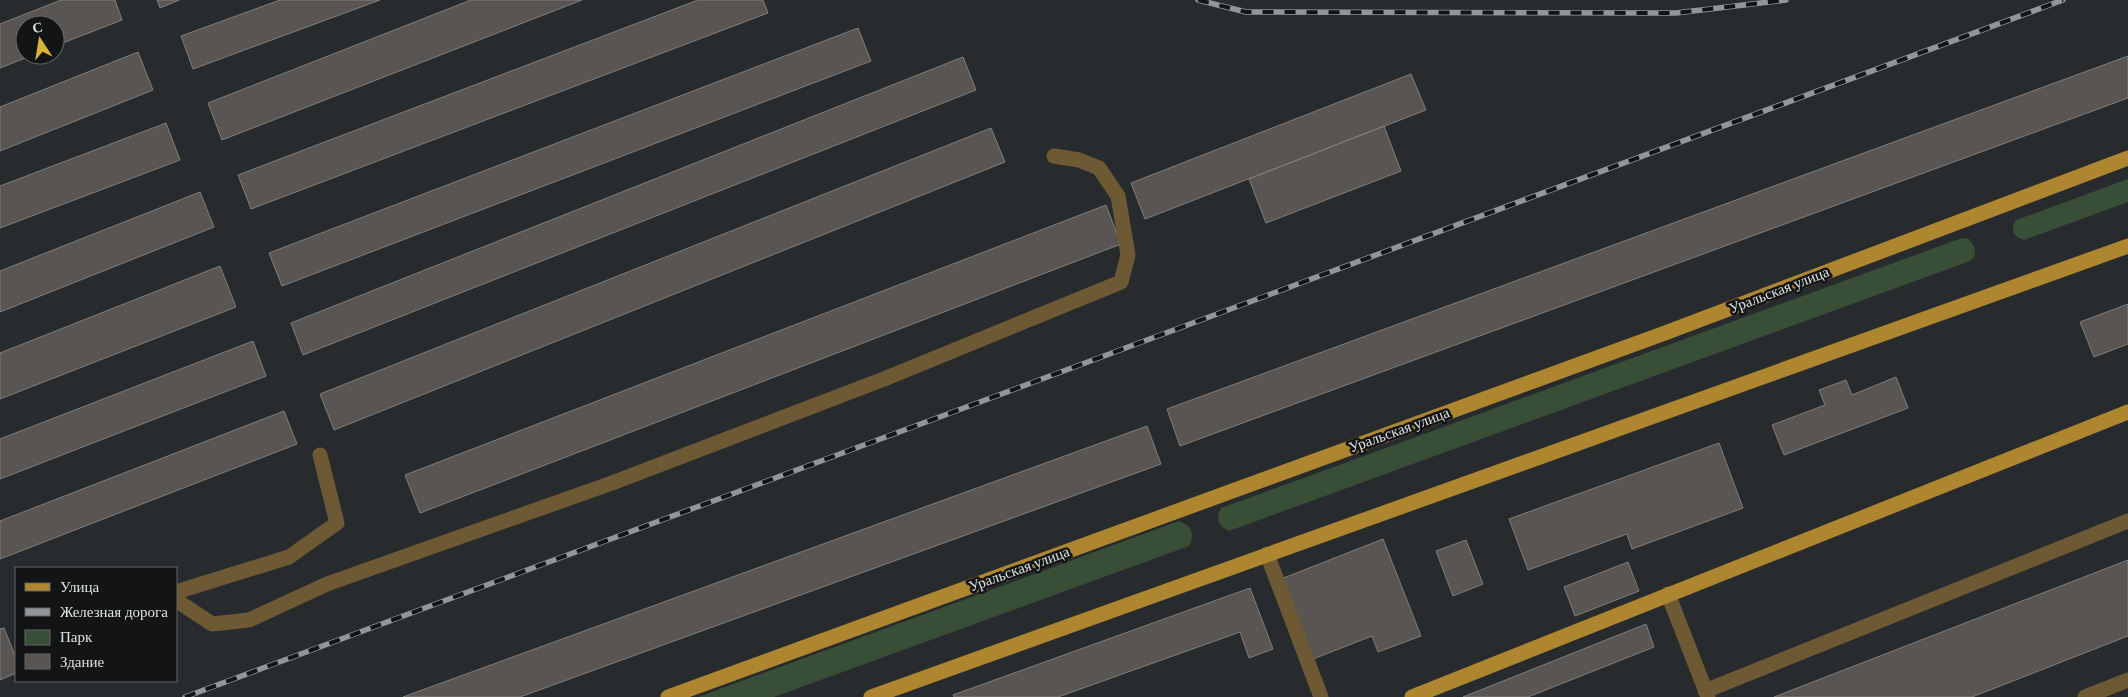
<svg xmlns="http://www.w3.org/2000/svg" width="2128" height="697" viewBox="0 0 2128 697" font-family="'Times New Roman',serif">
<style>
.green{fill:#384e36}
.building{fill:#585552;stroke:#817e7a}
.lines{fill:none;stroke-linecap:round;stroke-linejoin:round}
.minor{stroke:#6d5a34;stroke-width:15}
.major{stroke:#ae8630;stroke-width:15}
.rail-casing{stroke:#939698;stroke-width:5.5}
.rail{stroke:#121415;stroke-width:4;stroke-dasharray:11;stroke-linecap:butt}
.labels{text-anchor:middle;stroke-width:5;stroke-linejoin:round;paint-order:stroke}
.street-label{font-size:15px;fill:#dfe2e4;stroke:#121415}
</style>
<rect width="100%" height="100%" fill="#282b2e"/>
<path class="green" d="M 2128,179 L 2128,202 L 2024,240 C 2013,237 2010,230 2016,220 Z
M 1962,238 L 1969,239 L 1974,246 L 1975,256 L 1970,261 L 1229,531 C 1219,526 1215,519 1221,508 Z
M 1179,521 C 1192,526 1195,534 1189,546 L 774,697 L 698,697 Z"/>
<path class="building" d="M 61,0 L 115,0 L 122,20 L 55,46 L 55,25 L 25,25 L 25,55 L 33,55 L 0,68 L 0,24 Z
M 157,0 L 179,0 L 160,8 Z
M 280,0 L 380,0 L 193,69 L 181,36 Z
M 471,0 L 582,0 L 222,140 L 208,103 Z
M 698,0 L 763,0 L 768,13 L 251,209 L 238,175 Z
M 858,28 L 871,61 L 282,286 L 269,253 Z
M 138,52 L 153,90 L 0,151 L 0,107 Z
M 2128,56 L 2128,98 L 1180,446 L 1167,409 Z
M 963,57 L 976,90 L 303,355 L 291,323 Z
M 1411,74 L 1426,110 L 1145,219 L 1131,183 Z
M 166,123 L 180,160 L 0,228 L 0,186 Z
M 1384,126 L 1401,171 L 1266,223 L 1249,179 Z
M 991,128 L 1005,162 L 334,430 L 320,394 Z
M 200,192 L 214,227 L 0,312 L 0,271 Z
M 1106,205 L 1121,244 L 420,513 L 405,475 Z
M 220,266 L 236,307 L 0,399 L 0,353 Z
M 2128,304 L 2128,344 L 2094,357 L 2080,322 Z
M 253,341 L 266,376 L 0,479 L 0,439 Z
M 1896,377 L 1908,408 L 1784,455 L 1772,425 L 1825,405 L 1819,390 L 1846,380 L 1852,395 Z
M 284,411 L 297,444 L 0,559 L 0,521 Z
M 1147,426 L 1161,464 L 520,697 L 403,697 Z
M 1719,443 L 1743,508 L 1632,549 L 1627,534 L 1528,570 L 1509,519 Z
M 1383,539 L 1421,636 L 1378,652 L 1372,636 L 1313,659 L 1281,579 Z
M 1466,540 L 1483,584 L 1453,596 L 1436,551 Z
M 2128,560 L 2128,636 L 1972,697 L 1774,697 Z
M 1628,562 L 1639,591 L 1575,616 L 1564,587 Z
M 1250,588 L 1273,649 L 1249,658 L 1240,632 L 1058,697 L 954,697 L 953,695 Z
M 1646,624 L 1654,647 L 1528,697 L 1463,697 Z
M 4,628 L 16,658 L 16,673 L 0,680 L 0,629 Z"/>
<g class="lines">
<path class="minor" d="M 1267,554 L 1321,697
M 176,592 L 289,557 L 337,523 L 320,455
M 1668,594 L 1708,697
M 176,600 L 212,624 L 249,620 L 327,584 L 612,483 L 884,379 L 1121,282 L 1128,255 L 1118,196 L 1099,168 L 1079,160 L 1054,156
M 1705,691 L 2128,521
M 2085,697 L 2128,680"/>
<path class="major" d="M 668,697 L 1665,333 L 2128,158
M 871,697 L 2128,246
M 1412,697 L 2128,412"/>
<g class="rail-casing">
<path id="rail" d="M 1198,0 L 1246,12 L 1676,13 L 1786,0
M 185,697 L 2063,0"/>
</g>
<use href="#rail" class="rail"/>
</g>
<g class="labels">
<g class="street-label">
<text transform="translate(1779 290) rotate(-21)" y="5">Уральская улица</text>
<text transform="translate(1399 430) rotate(-20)" y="5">Уральская улица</text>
<text transform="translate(1019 569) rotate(-20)" y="5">Уральская улица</text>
</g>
</g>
<rect x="15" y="567" width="162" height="115" fill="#121415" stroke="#646668"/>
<rect x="25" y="583" width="25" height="8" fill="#ae8630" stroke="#646668"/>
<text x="60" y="592" font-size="15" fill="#dfe2e4">Улица</text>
<rect x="25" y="608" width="25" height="8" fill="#939698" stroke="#646668"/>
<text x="60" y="617" font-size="15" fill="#dfe2e4">Железная дорога</text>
<rect x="25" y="630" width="25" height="15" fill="#384e36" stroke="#646668"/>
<text x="60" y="642" font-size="15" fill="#dfe2e4">Парк</text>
<rect x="25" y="654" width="25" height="15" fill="#585552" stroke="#646668"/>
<text x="60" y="667" font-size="15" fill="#dfe2e4">Здание</text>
<g transform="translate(40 40) rotate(348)"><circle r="24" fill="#121415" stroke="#646668"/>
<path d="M0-4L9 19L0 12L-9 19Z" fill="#d7b434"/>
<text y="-8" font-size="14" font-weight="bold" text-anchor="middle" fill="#dfe2e4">С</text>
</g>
</svg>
